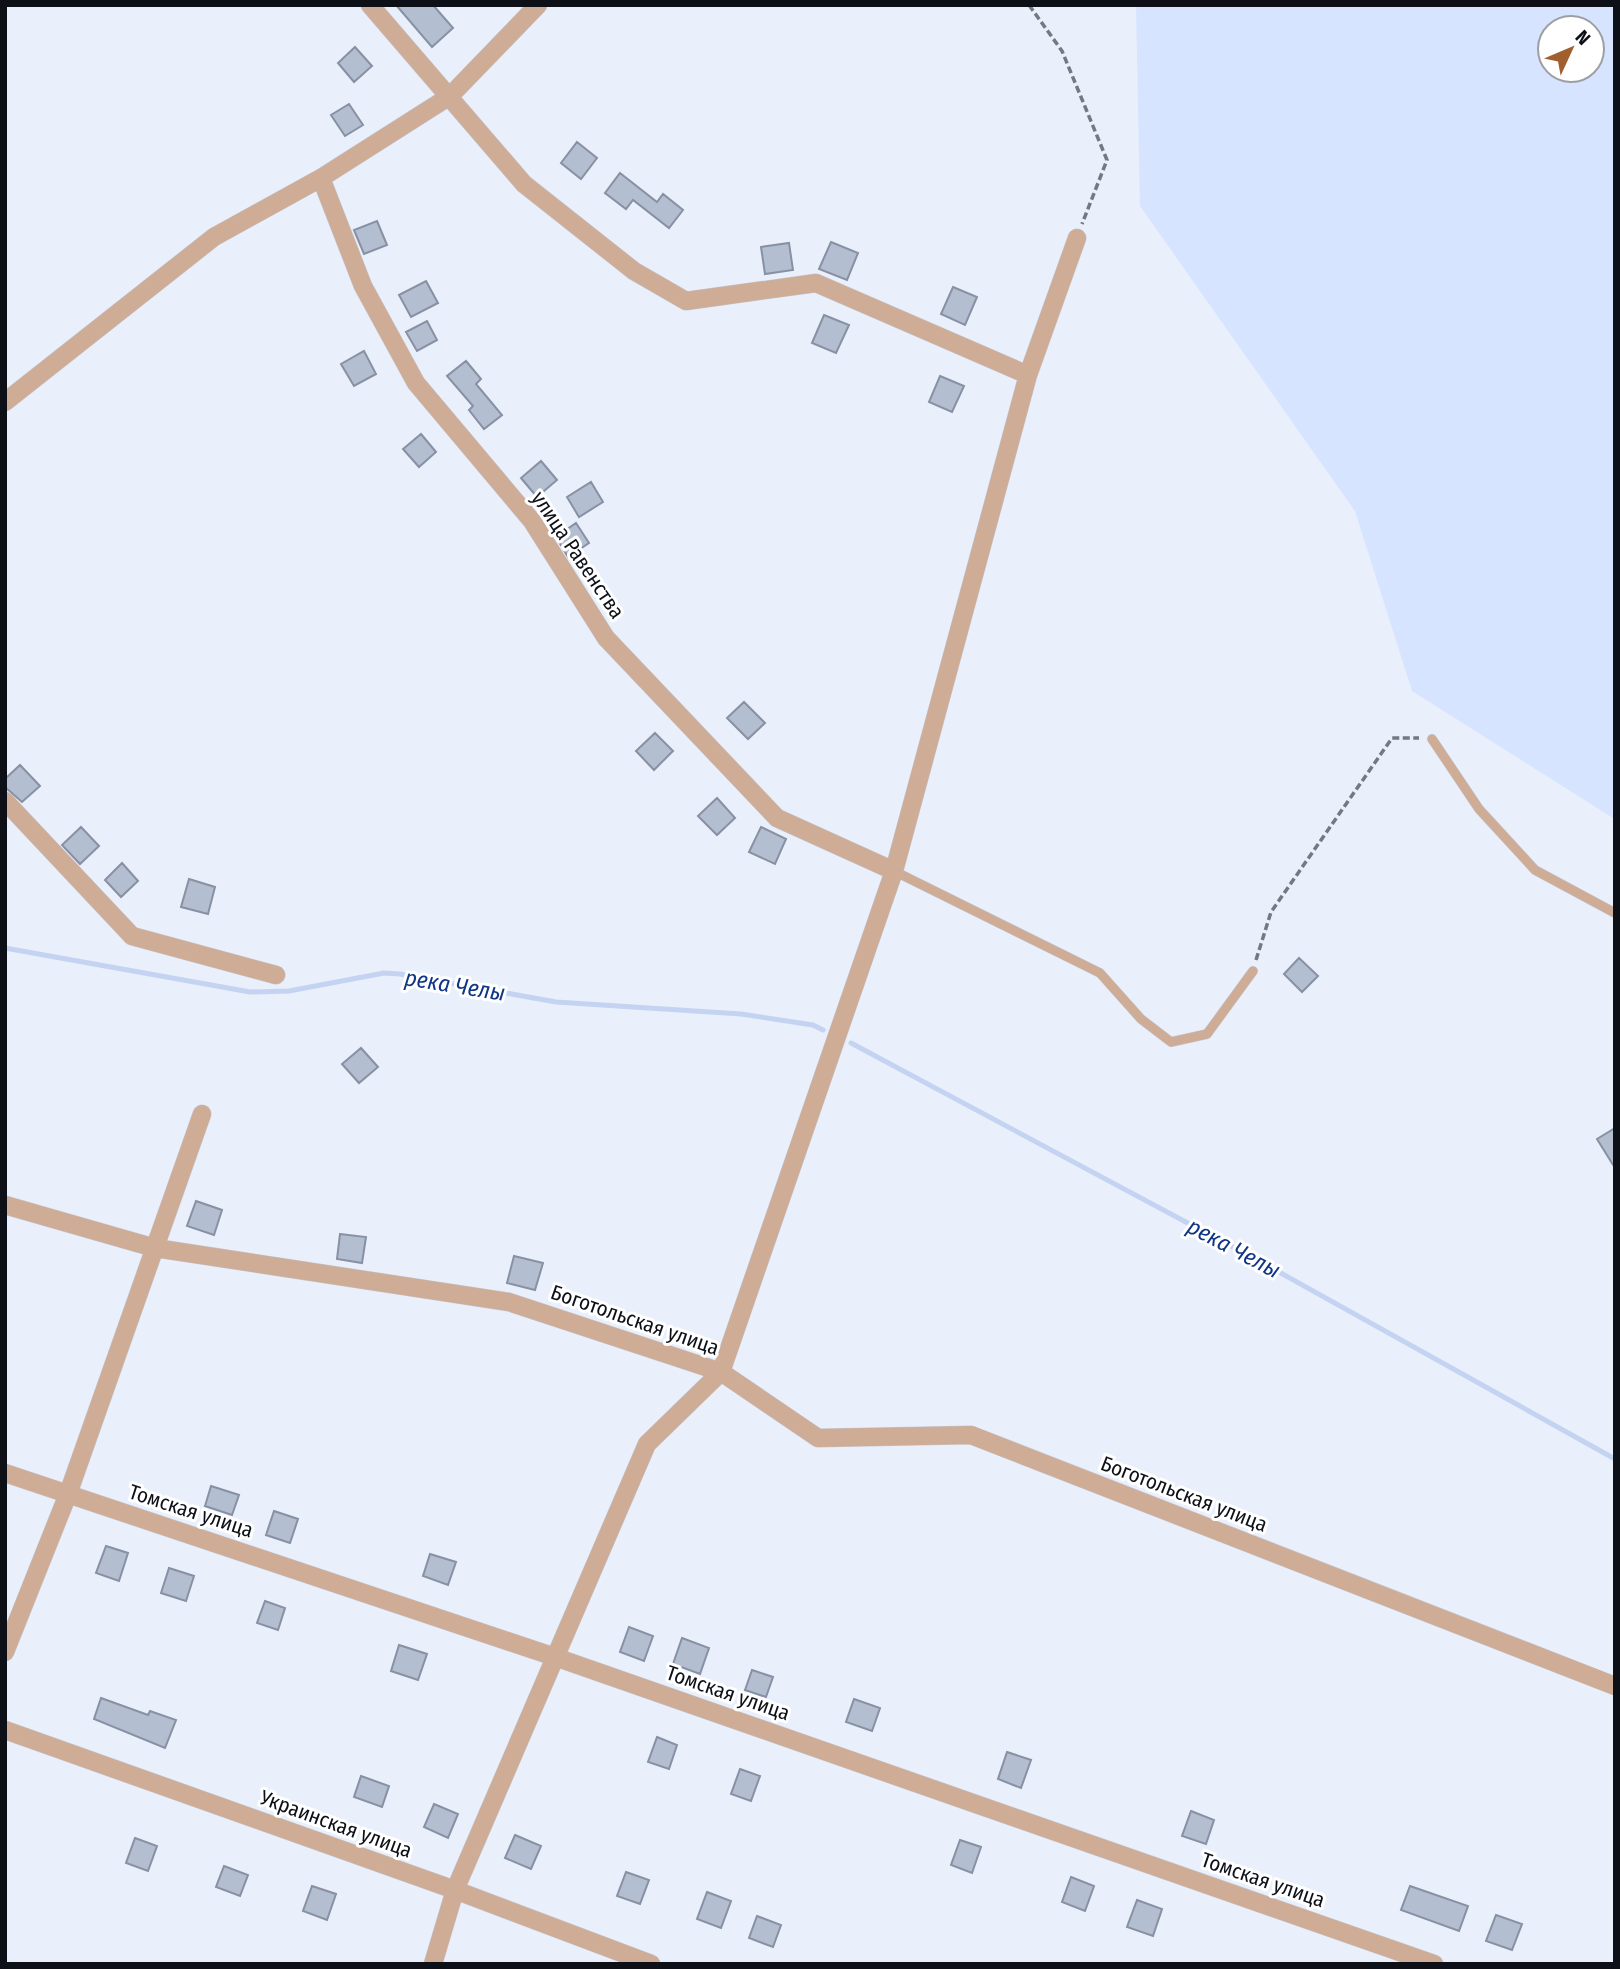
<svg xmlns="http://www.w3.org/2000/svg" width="1620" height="1969" viewBox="0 0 1620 1969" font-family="'Fira Sans Condensed',sans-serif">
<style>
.built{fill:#d6e4ff;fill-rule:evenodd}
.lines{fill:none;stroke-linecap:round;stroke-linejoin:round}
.stream{stroke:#c3d3f1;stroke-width:5}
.building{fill:#b3bed1;stroke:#8791a3;stroke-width:2}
.lane-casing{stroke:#c6cbd7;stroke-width:10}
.street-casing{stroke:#c6cbd7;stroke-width:19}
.path{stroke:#747881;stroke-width:3.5;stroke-dasharray:7 3.5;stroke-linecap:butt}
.lane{stroke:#ceac96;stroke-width:9}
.street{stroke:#ceac96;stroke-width:18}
.labels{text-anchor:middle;stroke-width:6;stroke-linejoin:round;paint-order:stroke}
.street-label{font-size:21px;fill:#0d1017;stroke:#fff}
.water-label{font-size:23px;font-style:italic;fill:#103586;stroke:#fff}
</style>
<rect width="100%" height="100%" fill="#e9effb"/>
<path class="built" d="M 1136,5 L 1615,5 L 1613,818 L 1412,691 L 1355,511 L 1140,206 ZM 1550,28 L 1592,28 L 1592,70 L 1550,70 Z"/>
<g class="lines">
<path class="stream" d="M 5,948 L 250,992 L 289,991 L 384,973 L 400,974 L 556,1002 L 741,1014 L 813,1025 L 823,1030
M 851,1043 L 1270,1267 L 1615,1459"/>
</g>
<path class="building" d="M 396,5 L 433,5 L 453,28 L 432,47 Z
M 355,47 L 372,66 L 354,82 L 338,63 Z
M 349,104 L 363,125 L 345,136 L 331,115 Z
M 577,142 L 597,158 L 581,179 L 561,163 Z
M 620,173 L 657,202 L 663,194 L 683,210 L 669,228 L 633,200 L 626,209 L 605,193 Z
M 377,221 L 387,245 L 364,254 L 354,230 Z
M 831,242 L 858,253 L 847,280 L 819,269 Z
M 789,243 L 793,270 L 765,274 L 761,247 Z
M 426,281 L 438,303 L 411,317 L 399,295 Z
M 953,287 L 977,297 L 965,325 L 941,314 Z
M 824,315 L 849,325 L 836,353 L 812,343 Z
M 427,321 L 437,340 L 417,351 L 406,332 Z
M 364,351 L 376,374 L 354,386 L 341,364 Z
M 466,361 L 481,379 L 476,384 L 502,415 L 484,429 L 469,410 L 473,406 L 447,376 Z
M 940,376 L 964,386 L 952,412 L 929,402 Z
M 421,434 L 436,452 L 419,467 L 403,449 Z
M 541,461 L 557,480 L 537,497 L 521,478 Z
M 591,482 L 603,502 L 579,517 L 567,497 Z
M 576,523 L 589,543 L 568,557 L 556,537 Z
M 744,702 L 765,723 L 748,739 L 727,718 Z
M 655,733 L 673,751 L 654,770 L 636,751 Z
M 20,765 L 40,786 L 22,802 L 5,787 L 5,779 Z
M 717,798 L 735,818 L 717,835 L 698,816 Z
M 81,827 L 99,846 L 80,864 L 62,845 Z
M 761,827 L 786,839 L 775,864 L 749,852 Z
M 122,863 L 138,881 L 121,897 L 105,880 Z
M 189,879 L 215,887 L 208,914 L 181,907 Z
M 1299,958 L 1318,976 L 1302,992 L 1284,974 Z
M 361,1048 L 378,1067 L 359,1083 L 342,1064 Z
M 1615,1128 L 1615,1168 L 1597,1139 Z
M 196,1201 L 222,1210 L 214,1235 L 187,1226 Z
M 340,1234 L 366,1237 L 362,1263 L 337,1259 Z
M 514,1256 L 543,1263 L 535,1290 L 507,1283 Z
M 211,1486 L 239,1495 L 232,1515 L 205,1506 Z
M 274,1511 L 298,1519 L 290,1543 L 266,1535 Z
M 106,1546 L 128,1553 L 119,1581 L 96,1573 Z
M 430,1554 L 456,1562 L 448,1585 L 423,1576 Z
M 169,1568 L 194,1576 L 186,1601 L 161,1593 Z
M 265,1601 L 285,1608 L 278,1630 L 257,1623 Z
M 629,1627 L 653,1636 L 644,1661 L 620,1652 Z
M 682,1638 L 709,1648 L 700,1674 L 673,1664 Z
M 399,1645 L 427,1654 L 418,1680 L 391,1671 Z
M 752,1670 L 773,1677 L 766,1697 L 745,1690 Z
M 101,1698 L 148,1715 L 150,1711 L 176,1720 L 165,1748 L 94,1719 Z
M 854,1699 L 880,1708 L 872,1731 L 846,1722 Z
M 657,1737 L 677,1745 L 669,1769 L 648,1762 Z
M 1007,1752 L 1031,1760 L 1021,1788 L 998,1779 Z
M 740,1769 L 760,1776 L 751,1801 L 731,1794 Z
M 361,1776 L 389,1786 L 382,1807 L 354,1797 Z
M 434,1804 L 458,1814 L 448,1838 L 424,1827 Z
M 1191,1811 L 1214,1820 L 1206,1844 L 1182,1836 Z
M 515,1835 L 541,1846 L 531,1869 L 505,1858 Z
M 135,1838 L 157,1846 L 148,1871 L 126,1863 Z
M 960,1840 L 981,1847 L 972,1873 L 951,1865 Z
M 224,1866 L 248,1875 L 240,1896 L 216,1887 Z
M 626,1872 L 649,1880 L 640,1904 L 617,1896 Z
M 1071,1877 L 1094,1886 L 1085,1911 L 1062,1902 Z
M 312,1886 L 336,1894 L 327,1920 L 303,1911 Z
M 1410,1886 L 1468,1906 L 1459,1931 L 1401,1910 Z
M 707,1892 L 731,1901 L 721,1928 L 697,1919 Z
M 1137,1900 L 1162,1909 L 1153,1936 L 1127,1927 Z
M 1496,1915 L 1522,1924 L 1512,1950 L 1486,1941 Z
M 757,1916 L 781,1925 L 773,1947 L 749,1938 Z"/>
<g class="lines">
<g class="lane-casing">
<path id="lane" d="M 1432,739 L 1479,809 L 1535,870 L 1615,913
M 894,871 L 1100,973 L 1141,1019 L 1171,1042 L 1207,1034 L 1253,971"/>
</g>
<g class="street-casing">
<path id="street" d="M 370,5 L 524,184 L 634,271 L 686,301 L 816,283 L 1028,375
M 321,178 L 363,286 L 416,383 L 532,521 L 606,638 L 777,818 L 894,871
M 5,402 L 214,237 L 321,178 L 450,96 L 538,5
M 5,801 L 132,936 L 276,975
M 5,1205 L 155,1248 L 509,1302 L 721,1372 L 818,1438 L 971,1435 L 1615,1686
M 5,1473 L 555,1657 L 1434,1964
M 5,1652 L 68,1494 L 202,1114
M 5,1730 L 455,1890 L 651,1964
M 433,1964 L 455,1890 L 647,1444 L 721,1372 L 894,871 L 1028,375 L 1077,238"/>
</g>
<path class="path" d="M 1029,5 L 1062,51 L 1107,160 L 1082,224
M 1256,960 L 1271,912 L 1392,738 L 1419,738"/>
<use href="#lane" class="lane"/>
<use href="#street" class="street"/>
</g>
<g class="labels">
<g class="street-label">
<text transform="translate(578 555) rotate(56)" y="7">улица Равенства</text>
<text transform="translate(635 1320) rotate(19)" y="7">Боготольская улица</text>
<text transform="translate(1184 1494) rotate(21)" y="7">Боготольская улица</text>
<text transform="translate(191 1511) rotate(18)" y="7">Томская улица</text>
<text transform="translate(728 1693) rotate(19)" y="7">Томская улица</text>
<text transform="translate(336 1824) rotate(20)" y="7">Украинская улица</text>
<text transform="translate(1263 1880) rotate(19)" y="7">Томская улица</text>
</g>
<g class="water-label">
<text transform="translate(455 985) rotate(9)" y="8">река Челы</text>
<text transform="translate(1234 1248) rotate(28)" y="8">река Челы</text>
</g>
</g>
<rect width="1620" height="1969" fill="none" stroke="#0d1017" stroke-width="14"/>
<g transform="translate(1571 49) rotate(46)"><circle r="33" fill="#ffffff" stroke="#9e9fa2" stroke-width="2"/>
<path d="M0-5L12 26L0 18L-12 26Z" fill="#a25f2e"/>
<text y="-10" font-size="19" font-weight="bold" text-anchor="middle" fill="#0d1017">N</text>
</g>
</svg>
